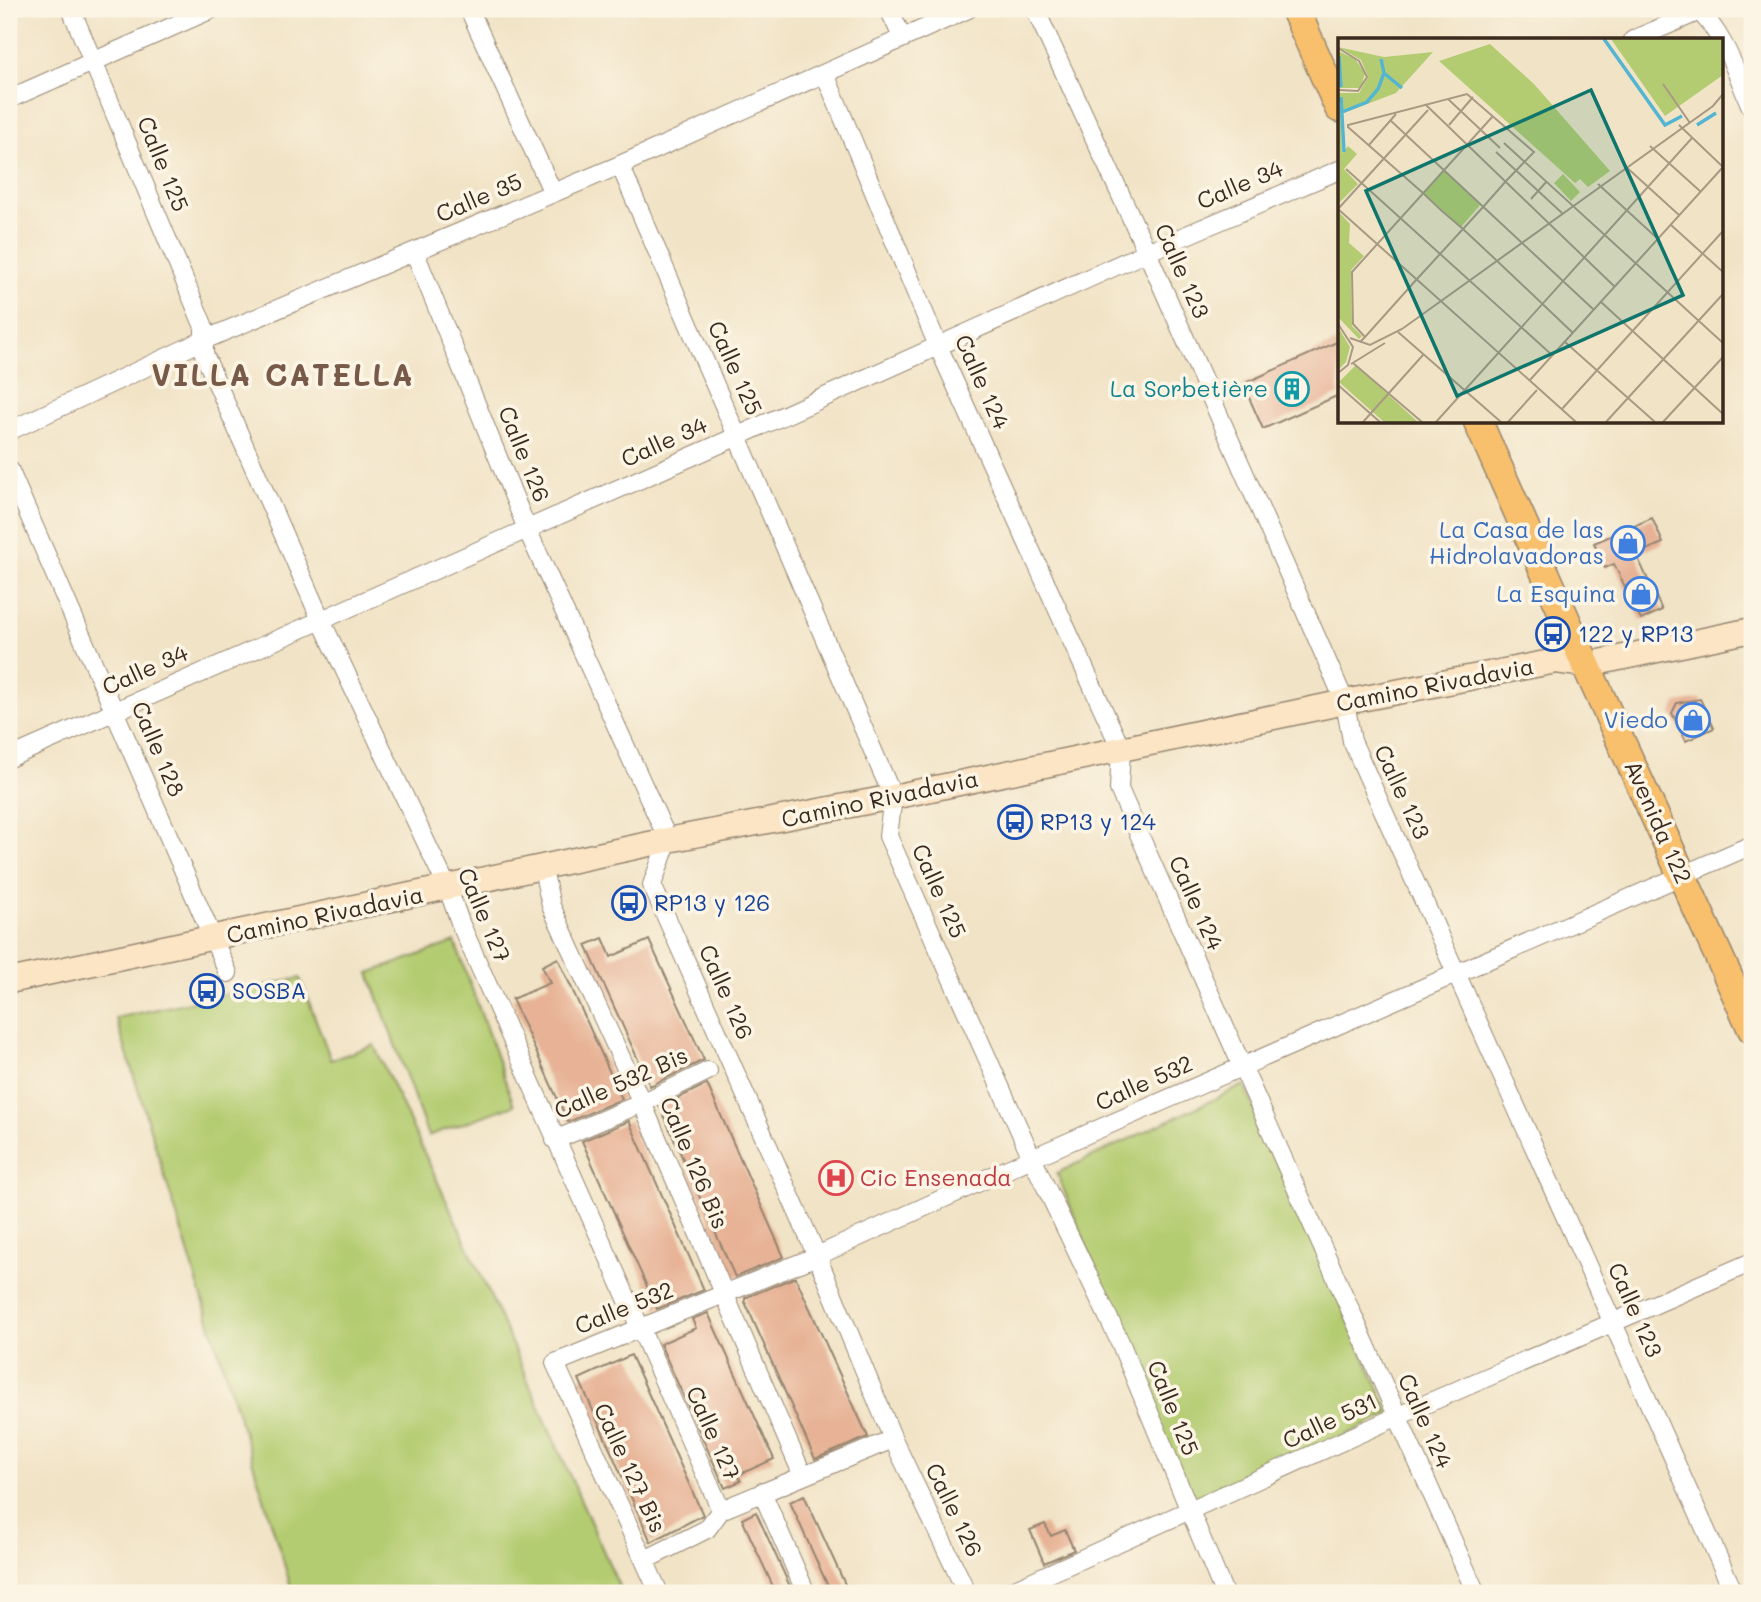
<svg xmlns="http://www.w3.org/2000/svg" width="1761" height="1602" viewBox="0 0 1761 1602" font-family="Mali,sans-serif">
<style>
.green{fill:#b4cc71;stroke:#787b48;stroke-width:2}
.building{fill:#e7b295}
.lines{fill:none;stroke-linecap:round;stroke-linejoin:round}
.minor-casing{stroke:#968672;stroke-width:20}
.secondary-casing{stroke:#968672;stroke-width:27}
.trunk-casing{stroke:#968672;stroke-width:31}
.minor{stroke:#fff;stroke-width:18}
.secondary{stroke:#fce5c4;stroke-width:24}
.trunk{stroke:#f8bf6c;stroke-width:28}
.labels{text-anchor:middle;stroke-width:7;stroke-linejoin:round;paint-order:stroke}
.street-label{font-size:23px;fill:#3b2a1e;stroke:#fcf5e5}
.culture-label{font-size:23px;fill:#0d838f;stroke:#fcf5e5;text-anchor:end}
.shop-label{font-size:23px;fill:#366cbe;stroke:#fcf5e5;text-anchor:end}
.transit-label{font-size:23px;fill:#164399;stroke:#fcf5e5;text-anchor:start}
.health-label{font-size:23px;fill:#be3a42;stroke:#fcf5e5;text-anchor:start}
.district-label{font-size:30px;font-weight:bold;letter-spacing:2px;fill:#775a48;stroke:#fcf5e5}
.inset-river{fill:none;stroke:#54b5d2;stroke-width:3.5}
.inset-road{fill:none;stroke:#a89983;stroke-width:2}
.view{fill:#0f766e;fill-opacity:0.15;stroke:#0f766e;stroke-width:3.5}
.inset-edge{fill:none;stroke:#3b2a1e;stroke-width:3.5}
</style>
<rect width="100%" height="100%" fill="#fcf5e5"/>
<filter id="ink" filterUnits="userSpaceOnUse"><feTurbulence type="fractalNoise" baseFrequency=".0143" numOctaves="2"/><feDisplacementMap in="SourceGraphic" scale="14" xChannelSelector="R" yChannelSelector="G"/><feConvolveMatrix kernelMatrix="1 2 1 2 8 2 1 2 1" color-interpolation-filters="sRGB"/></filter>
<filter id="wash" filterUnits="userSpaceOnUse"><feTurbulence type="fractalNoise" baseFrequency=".00686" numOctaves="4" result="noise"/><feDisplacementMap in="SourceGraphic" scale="28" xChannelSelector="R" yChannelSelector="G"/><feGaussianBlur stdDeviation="1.57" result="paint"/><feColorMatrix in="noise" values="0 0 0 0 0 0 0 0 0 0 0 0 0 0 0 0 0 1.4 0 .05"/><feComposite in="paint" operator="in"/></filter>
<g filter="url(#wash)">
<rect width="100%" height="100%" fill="#f1e3c6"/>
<path class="green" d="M 455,942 L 514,1105 L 428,1136 L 369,973 Z
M 300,978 L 331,1060 L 374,1045 L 481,1275 L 622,1593 L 293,1593 L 116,1018 Z
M 1244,1085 L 1390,1414 L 1191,1508 L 1057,1173 Z"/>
<g id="blocks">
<path class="building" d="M 1339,341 L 1339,395 L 1263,429 L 1243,384 Z
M 1652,518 L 1663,543 L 1636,554 L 1662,610 L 1641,620 L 1614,564 L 1605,568 L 1594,543 Z
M 1700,699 L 1714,728 L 1686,741 L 1672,713 L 1677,703 Z
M 603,938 L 611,957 L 649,940 L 704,1060 L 650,1086 L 586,945 Z
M 558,958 L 622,1099 L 568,1122 L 512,999 L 550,983 L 542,966 Z
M 707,1084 L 784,1257 L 735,1277 L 660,1107 Z
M 629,1121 L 704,1290 L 657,1309 L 582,1141 Z
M 793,1278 L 796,1278 L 868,1437 L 815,1459 L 745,1302 L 745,1298 Z
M 708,1313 L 774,1459 L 738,1475 L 741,1481 L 725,1488 L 660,1344 L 696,1328 L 692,1319 Z
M 631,1355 L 703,1515 L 651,1542 L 579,1379 Z
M 804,1495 L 849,1593 L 831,1593 L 790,1502 Z
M 756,1512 L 793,1593 L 776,1593 L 742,1519 Z
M 1045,1524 L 1051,1536 L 1065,1530 L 1074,1550 L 1044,1563 L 1030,1530 Z"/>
</g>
</g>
<g filter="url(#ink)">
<use href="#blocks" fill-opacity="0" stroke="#968672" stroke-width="2"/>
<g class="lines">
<g class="minor-casing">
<path id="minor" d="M 71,9 L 204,327 L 204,354 L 321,620 L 448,889 L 461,925 L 721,1510
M 469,9 L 553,193
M 889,9 L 902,37
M 1035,9 L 1147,252 L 1345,702 L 1352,741 L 1734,1593
M 1697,9 C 1725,35 1737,75 1752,109
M 1633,40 L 1704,9
M 825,74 L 938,346 L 1121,749 L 1119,789 L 1476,1593
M 9,99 L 212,9
M 620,165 L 893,797 L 888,836 L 1032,1158 L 1120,1342 L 1224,1593
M 415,253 L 527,529 L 668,840 L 652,885 L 817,1256 L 893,1439 L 967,1593
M 9,431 L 204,340 L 620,165 L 968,9
M 9,469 L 228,973
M 9,758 L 738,436 L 1147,252 L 1339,170
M 543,869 L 551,906 L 642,1103 L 803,1476
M 555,1140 L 642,1103 L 708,1071
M 762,1492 L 806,1593
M 645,1560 L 707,1529 L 721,1510 L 893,1439
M 659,1593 L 555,1363 L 817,1256 L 1032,1158 L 1752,845
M 1006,1593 L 1396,1417 L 1752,1262"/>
</g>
<g class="secondary-casing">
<path id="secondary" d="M 9,981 L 668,840 L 893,797 L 1345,702 L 1556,661 L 1586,665 L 1752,630"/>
</g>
<g class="trunk-casing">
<path id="trunk" d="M 1295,9 L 1339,108
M 1478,422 L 1586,665 L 1752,1029"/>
</g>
<use href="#minor" class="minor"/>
<use href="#secondary" class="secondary"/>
<use href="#trunk" class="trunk"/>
</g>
</g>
<defs>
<g id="building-ring" transform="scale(1.75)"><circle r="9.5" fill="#fcf5e5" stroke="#0f9aa8" stroke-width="1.5"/><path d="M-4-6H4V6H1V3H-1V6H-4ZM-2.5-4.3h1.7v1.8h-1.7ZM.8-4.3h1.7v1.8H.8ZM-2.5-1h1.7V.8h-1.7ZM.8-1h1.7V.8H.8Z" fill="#0f9aa8"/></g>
<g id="shop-ring" transform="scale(1.75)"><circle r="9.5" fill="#fcf5e5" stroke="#3f7fe0" stroke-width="1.5"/><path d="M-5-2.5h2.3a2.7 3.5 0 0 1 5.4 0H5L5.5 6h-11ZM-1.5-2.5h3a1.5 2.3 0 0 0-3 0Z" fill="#3f7fe0"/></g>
<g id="bus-ring" transform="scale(1.75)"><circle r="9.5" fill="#fcf5e5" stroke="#1a4fb4" stroke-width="1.5"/><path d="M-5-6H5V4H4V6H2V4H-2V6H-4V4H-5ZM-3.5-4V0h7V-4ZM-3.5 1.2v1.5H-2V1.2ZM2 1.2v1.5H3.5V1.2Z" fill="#1a4fb4"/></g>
<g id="hospital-ring" transform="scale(1.75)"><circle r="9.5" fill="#fcf5e5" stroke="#e0444e" stroke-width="1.5"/><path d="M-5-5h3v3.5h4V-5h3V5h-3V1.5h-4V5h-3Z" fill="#e0444e"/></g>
</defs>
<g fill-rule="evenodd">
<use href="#building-ring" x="1292" y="389"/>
<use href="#shop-ring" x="1628" y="543"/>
<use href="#shop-ring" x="1641" y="594"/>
<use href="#bus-ring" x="1553" y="634"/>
<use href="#shop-ring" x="1693" y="720"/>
<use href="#bus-ring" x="1015" y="822"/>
<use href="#bus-ring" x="629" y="903"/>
<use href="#bus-ring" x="207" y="991"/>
<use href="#hospital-ring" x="836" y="1178"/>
</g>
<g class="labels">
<g class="street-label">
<text transform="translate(163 164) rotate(68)" y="8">Calle 125</text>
<text transform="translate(1240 185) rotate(-23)" y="8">Calle 34</text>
<text transform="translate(479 198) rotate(-23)" y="8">Calle 35</text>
<text transform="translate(1182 271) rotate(66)" y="8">Calle 123</text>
<text transform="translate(735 368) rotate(66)" y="8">Calle 125</text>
<text transform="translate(982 382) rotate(66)" y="8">Calle 124</text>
<text transform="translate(664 442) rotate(-24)" y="8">Calle 34</text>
<text transform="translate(524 454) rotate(68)" y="8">Calle 126</text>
<text transform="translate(145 670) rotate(-24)" y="8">Calle 34</text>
<text transform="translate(1435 685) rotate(-11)" y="8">Camino Rivadavia</text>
<text transform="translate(158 749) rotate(67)" y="8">Calle 128</text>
<text transform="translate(1402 792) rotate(65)" y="8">Calle 123</text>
<text transform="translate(880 799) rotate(-12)" y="8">Camino Rivadavia</text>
<text transform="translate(1658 822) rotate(66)" y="8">Avenida 122</text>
<text transform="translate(939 891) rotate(66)" y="8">Calle 125</text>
<text transform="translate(1196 903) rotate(66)" y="8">Calle 124</text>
<text transform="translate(325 915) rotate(-12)" y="8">Camino Rivadavia</text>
<text transform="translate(484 915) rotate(67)" y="8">Calle 127</text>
<text transform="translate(726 992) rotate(66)" y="8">Calle 126</text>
<text transform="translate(621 1083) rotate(-24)" y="8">Calle 532 Bis</text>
<text transform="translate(1144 1083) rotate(-24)" y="8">Calle 532</text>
<text transform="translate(694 1163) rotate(67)" y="8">Calle 126 Bis</text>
<text transform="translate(624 1308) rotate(-22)" y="8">Calle 532</text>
<text transform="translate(1635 1310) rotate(66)" y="8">Calle 123</text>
<text transform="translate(1173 1408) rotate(68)" y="8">Calle 125</text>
<text transform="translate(1330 1421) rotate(-25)" y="8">Calle 531</text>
<text transform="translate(1425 1421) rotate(66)" y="8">Calle 124</text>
<text transform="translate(713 1433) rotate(66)" y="8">Calle 127</text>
<text transform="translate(630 1468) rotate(65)" y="8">Calle 127 Bis</text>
<text transform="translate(954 1510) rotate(64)" y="8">Calle 126</text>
</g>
<g class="culture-label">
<text x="1268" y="397">La Sorbetière</text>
</g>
<g class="shop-label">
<text x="1604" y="538">La Casa de las<tspan x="1604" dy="26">Hidrolavadoras</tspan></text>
<text x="1616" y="602">La Esquina</text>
<text x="1668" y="728">Viedo</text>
</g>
<g class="transit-label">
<text x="1578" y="642">122 y RP13</text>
<text x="1040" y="830">RP13 y 124</text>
<text x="654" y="911">RP13 y 126</text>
<text x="232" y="999">SOSBA</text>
</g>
<g class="health-label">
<text x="860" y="1186">Cic Ensenada</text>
</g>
<g class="district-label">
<text x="283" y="386">VILLA CATELLA</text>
</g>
</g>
<g transform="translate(1338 38)">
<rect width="385" height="385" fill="#f1e3c6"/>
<path d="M 273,1 L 385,1 L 385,37 L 327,78 ZM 152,6 L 196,46 L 272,133 L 250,149 L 242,141 L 237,145 L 101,23 ZM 0,9 L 46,19 L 95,14 L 58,55 L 3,76 L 4,115 L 10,108 L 19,116 L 6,131 L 20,146 L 0,166 L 0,55 L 21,55 L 30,39 L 23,22 ZM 0,13 L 17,21 L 27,35 L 23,50 L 0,50 ZM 106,132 L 142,167 L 123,189 L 86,155 ZM 225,136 L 242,154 L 233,163 L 216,145 ZM 0,173 L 12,186 L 11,205 L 26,218 L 13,232 L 14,288 L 24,298 L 21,301 L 0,279 ZM 0,289 L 12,309 L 8,324 L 0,332 ZM 18,327 L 80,384 L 46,384 L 1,344 Z" fill="#b4cc71"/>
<path class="inset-river" d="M 266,1 L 327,87 L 344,78M 1,18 L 3,49M 47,36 L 64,50M 3,59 L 6,114M 4,74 L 29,64 L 40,51 L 46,35 L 43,21M 359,87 L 378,75"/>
<path class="inset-road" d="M 0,10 L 21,23 L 29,39 L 20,53 L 0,52M 325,46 L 352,85M 110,61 L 162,110M 87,66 L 277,249M 52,82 L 255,271M 111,87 L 135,59M 341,87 L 385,129M 166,105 L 385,305M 31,107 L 58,76M 312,108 L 363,154M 158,114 L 224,175M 286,127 L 341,177M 8,131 L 214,317M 260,146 L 320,201M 193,161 L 209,143M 0,171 L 90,72M 0,171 L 238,384M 333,187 L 385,234M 263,264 L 385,376M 0,286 L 15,309 L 10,327 L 0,335M 60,294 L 163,384M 27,299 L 15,286 L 14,234 L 155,78M 12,300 L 32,307 L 64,291 L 375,68 L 385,56M 22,304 L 27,299 L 79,241 L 125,191 L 146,168 L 168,143 L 196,114 L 129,56 L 10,87 L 10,89 L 85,155 L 104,173 L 125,191 L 156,220 L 235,295M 227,304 L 317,384M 15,325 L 84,384M 13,326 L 47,305M 192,342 L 385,129M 0,347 L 42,384M 224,371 L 385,193M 25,384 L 85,317M 98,384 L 354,100M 170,384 L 199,352M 268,384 L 385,256M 325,384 L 385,319"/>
<path class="view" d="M 253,52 L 345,257 L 119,358 L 28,153 Z"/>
<rect width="385" height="385" class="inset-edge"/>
</g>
<rect width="1761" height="1602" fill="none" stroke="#fcf5e5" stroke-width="35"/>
</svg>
